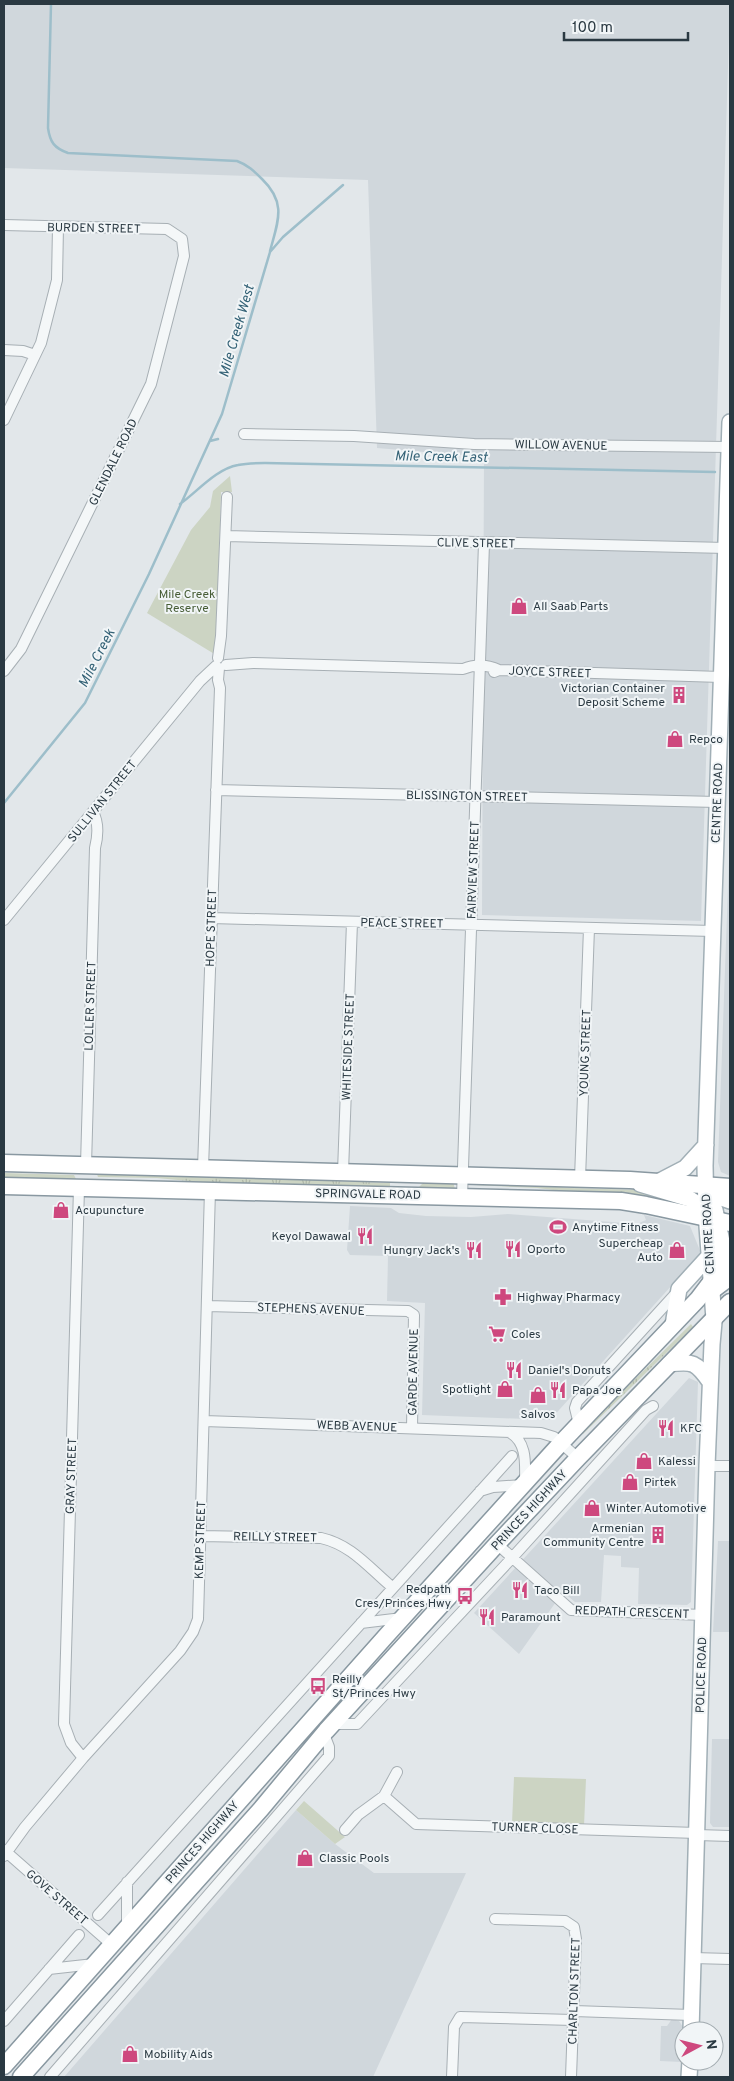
<svg xmlns="http://www.w3.org/2000/svg" width="734" height="2081" viewBox="0 0 734 2081" font-family="Overpass,sans-serif">
<style>
.built{fill:#d0d7dc}
.grass{fill:url(#grass-tufts)}
.green{fill:#ccd4c3}
.lines{fill:none;stroke-linecap:round;stroke-linejoin:round}
.stream{stroke:#9dbeca;stroke-width:2.5}
.minor-casing{stroke:#a7afb4;stroke-width:12}
.primary-casing{stroke:#a1afb6;stroke-width:18}
.trunk-casing{stroke:#8998a1;stroke-width:19}
.minor{stroke:#f4f7f8;stroke-width:10}
.primary{stroke:#fff;stroke-width:15}
.trunk{stroke:#fff;stroke-width:16}
.labels{text-anchor:middle;stroke-width:4;stroke-linejoin:round;paint-order:stroke}
.street-label{font-size:12px;fill:#2a3942;stroke:#f1f5f7}
.park-label{font-size:12px;fill:#485e37;stroke:#f1f5f7}
.poi-label{font-size:12px;fill:#2a3942;stroke:#f1f5f7;text-anchor:start}
.water-label{font-size:14px;font-style:italic;fill:#346276;stroke:#f1f5f7}
</style>
<defs>
<pattern id="grass-tufts" width="24" height="20" patternUnits="userSpaceOnUse" patternTransform="scale(1.25)"><rect width="24" height="20" fill="#ccd4c3"/><path d="M3 7l-1-3M5 7V3M7 7l1-3M15 17l-1-3M17 17v-4M19 17l1-3" fill="none" stroke="#afb7a9"/></pattern>
</defs>
<rect width="100%" height="100%" fill="#e2e7ea"/>
<path class="built" d="M 4,4 L 730,4 L 701,921 L 482,915 L 484,457 L 377,448 L 368,180 L 4,168 Z
M 730,832 L 730,1176 L 721,1172 L 718,1162 Z
M 350,1206 L 391,1208 L 399,1213 L 426,1216 L 471,1217 L 508,1214 L 625,1223 L 639,1223 L 646,1220 L 644,1215 L 690,1226 L 701,1253 L 550,1420 L 422,1415 L 425,1303 L 387,1301 L 388,1256 L 350,1255 L 347,1250 Z
M 689,1378 L 698,1382 L 691,1602 L 687,1605 L 638,1604 L 639,1568 L 621,1567 L 621,1556 L 604,1555 L 601,1602 L 575,1602 L 563,1592 L 519,1654 L 474,1613 Z
M 718,1541 L 730,1541 L 730,1632 L 713,1632 Z
M 712,1739 L 730,1739 L 730,1827 L 713,1827 L 710,1823 Z
M 296,1810 L 335,1844 L 374,1873 L 466,1873 L 373,2077 L 64,2077 Z
M 672,2019 L 679,2021 L 683,2027 L 682,2062 L 660,2061 L 661,2026 L 667,2026 Z"/>
<path class="grass" d="M 96,1172 L 297,1177 L 332,1181 L 390,1183 L 390,1189 L 220,1184 L 157,1178 L 98,1177 Z
M 4,1173 L 74,1175 L 76,1179 L 75,1180 L 4,1179 Z
M 425,1181 L 453,1182 L 455,1189 L 417,1189 Z
M 472,1183 L 530,1184 L 570,1188 L 641,1190 L 687,1206 L 537,1188 L 473,1185 Z
M 691,1324 L 693,1327 L 583,1434 L 580,1433 Z"/>
<path class="green" d="M 230,476 L 232,492 L 221,492 L 216,655 L 147,613 L 191,530 L 210,507 L 213,491 Z
M 514,1777 L 586,1779 L 584,1826 L 512,1823 Z
M 304,1801 L 345,1837 L 335,1844 L 296,1810 Z"/>
<g class="lines">
<path class="stream" d="M 51,4 L 48,128 C 50,142 54,148 68,153 L 237,161 C 248,165 254,171 262,179 C 287,203 278,221 270,251
M 210,441 L 218,439
M 180,504 C 198,491 216,469 238,465 C 247,463 256,463 265,463 L 715,472
M 4,803 L 85,703 L 149,574 L 222,414 L 270,252 L 283,237 L 343,185"/>
<g class="minor-casing">
<path id="minor" d="M 4,225 L 167,229 L 182,239 L 184,256 L 151,384 L 21,649 L 4,671
M 4,350 L 23,351 L 35,355
M 4,420 L 41,343 L 57,280 L 58,227
M 244,434 L 354,436 L 474,444 L 729,447
M 226,536 L 726,548
M 218,658 L 221,636 L 227,497
M 226,665 L 253,663 L 463,669 C 475,664 488,665 499,670
M 494,672 L 499,670 L 721,677
M 216,790 L 717,802
M 211,918 L 713,931
M 4,920 L 200,681 L 216,666
M 86,1165 L 95,848 C 98,836 99,823 93,812
M 203,1168 L 220,688 L 218,680 L 219,668
M 343,1172 L 352,922
M 580,1179 L 589,928
M 79,1188 L 64,1724 L 71,1743 L 83,1758
M 462,1197 L 484,543
M 207,1306 L 408,1311 L 414,1315 L 412,1428
M 204,1421 L 541,1433 L 554,1437 L 578,1458
M 579,1424 L 575,1408 L 577,1402 L 678,1291
M 509,1432 C 528,1442 525,1465 525,1483
M 707,1466 L 730,1466
M 480,1491 L 493,1487 L 523,1485
M 200,1536 L 321,1538 C 352,1545 369,1568 392,1587
M 497,1544 L 571,1610 L 703,1615
M 361,1623 L 402,1618
M 334,1724 L 357,1724 L 512,1558 L 646,1410 L 653,1406
M 384,1796 L 397,1772
M 345,1830 L 358,1815 L 384,1796 L 416,1824 L 697,1833
M 697,1835 L 730,1836
M 4,1850 L 111,1944
M 4,1856 L 25,1827 L 83,1758 L 180,1651 L 193,1632 L 198,1619 L 210,1190
M 127,1882 L 127,1927
M 98,1915 L 512,1456
M 495,1919 L 565,1921 L 574,1927 L 576,1939 L 571,2077
M 693,1958 L 730,1959
M 49,1969 L 94,1964
M 574,2011 L 691,2015
M 4,2021 L 79,1935
M 50,2077 L 329,1756 L 329,1747 L 324,1734
M 452,2077 L 454,2027 L 460,2017 L 573,2020"/>
</g>
<g class="primary-casing">
<path id="primary" d="M 658,1182 L 685,1168 L 706,1145
M 640,1184 L 690,1199 L 710,1213
M 705,1184 L 716,1196 L 730,1201
M 715,1210 L 723,1246 L 722,1271
M 714,1319 L 706,1213 L 705,1166 L 730,422
M 673,1325 L 679,1289 L 709,1256
M 669,1364 C 693,1361 696,1362 710,1382
M 691,2031 L 707,1466 L 712,1344 L 715,1311
M 689,2077 L 690,2061"/>
</g>
<g class="trunk-casing">
<path id="trunk" d="M 4,1163 L 630,1180 L 730,1187
M 4,1186 L 621,1201 L 646,1205 L 730,1223
M 709,1293 L 730,1277
M 4,2066 L 386,1636 L 561,1443 L 698,1299 L 730,1257
M 21,2077 L 261,1809 L 326,1731 L 497,1544 L 578,1458 L 730,1302"/>
</g>
<use href="#minor" class="minor"/>
<use href="#primary" class="primary"/>
<use href="#trunk" class="trunk"/>
</g>
<defs>
<g id="shop-bare" transform="scale(1.35)"><path d="M-5-2.5h2.3a2.7 3.5 0 0 1 5.4 0H5L5.5 6h-11ZM-1.5-2.5h3a1.5 2.3 0 0 0-3 0Z" fill="#ce487e" stroke="#f1f5f7" stroke-width="2.5" paint-order="stroke"/></g>
<g id="building-bare" transform="scale(1.35)"><path d="M-4-6H4V6H1V3H-1V6H-4ZM-2.5-4.3h1.7v1.8h-1.7ZM.8-4.3h1.7v1.8H.8ZM-2.5-1h1.7V.8h-1.7ZM.8-1h1.7V.8H.8Z" fill="#ce487e" stroke="#f1f5f7" stroke-width="2.5" paint-order="stroke"/></g>
<g id="stadium-bare" transform="scale(1.35)"><path d="M0-5a6.5 5 0 1 0 0 10a6.5 5 0 1 0 0-10ZM-3.5-1.8h7v3.6h-7Z" fill="#ce487e" stroke="#f1f5f7" stroke-width="2.5" paint-order="stroke"/></g>
<g id="restaurant-bare" transform="scale(1.35)"><path d="M-5-6h1v4h1v-4h1v4h1v-4h1v5L-1.5 .5V6h-2V.5L-5-1ZM5-6V6H3V1.5H1.5Q1.5-4 5-6Z" fill="#ce487e" stroke="#f1f5f7" stroke-width="2.5" paint-order="stroke"/></g>
<g id="pharmacy-bare" transform="scale(1.35)"><path d="M-2-6h4v4h4v4h-4v4h-4v-4h-4v-4h4Z" fill="#ce487e" stroke="#f1f5f7" stroke-width="2.5" paint-order="stroke"/></g>
<g id="supermarket-bare" transform="scale(1.35)"><path d="M-6-5.5h2.5l.6 2H6L4.5 2H-2.5L-4.4-4H-6ZM-1.5 3.2a1.3 1.3 0 1 0 .1 0ZM3 3.2a1.3 1.3 0 1 0 .1 0Z" fill="#ce487e" stroke="#f1f5f7" stroke-width="2.5" paint-order="stroke"/></g>
<g id="bus-bare" transform="scale(1.35)"><path d="M-5-6H5V4H4V6H2V4H-2V6H-4V4H-5ZM-3.5-4V0h7V-4ZM-3.5 1.2v1.5H-2V1.2ZM2 1.2v1.5H3.5V1.2Z" fill="#ce487e" stroke="#f1f5f7" stroke-width="2.5" paint-order="stroke"/></g>
</defs>
<g fill-rule="evenodd">
<use href="#shop-bare" x="519" y="606"/>
<use href="#building-bare" x="679" y="695"/>
<use href="#shop-bare" x="675" y="739"/>
<use href="#shop-bare" x="61" y="1210"/>
<use href="#stadium-bare" x="558" y="1227"/>
<use href="#restaurant-bare" x="365" y="1236"/>
<use href="#restaurant-bare" x="513" y="1249"/>
<use href="#restaurant-bare" x="474" y="1250"/>
<use href="#shop-bare" x="677" y="1250"/>
<use href="#pharmacy-bare" x="503" y="1297"/>
<use href="#supermarket-bare" x="497" y="1334"/>
<use href="#restaurant-bare" x="514" y="1370"/>
<use href="#shop-bare" x="505" y="1389"/>
<use href="#restaurant-bare" x="558" y="1390"/>
<use href="#shop-bare" x="538" y="1395"/>
<use href="#restaurant-bare" x="666" y="1428"/>
<use href="#shop-bare" x="644" y="1461"/>
<use href="#shop-bare" x="630" y="1482"/>
<use href="#shop-bare" x="592" y="1508"/>
<use href="#building-bare" x="658" y="1535"/>
<use href="#restaurant-bare" x="520" y="1590"/>
<use href="#bus-bare" x="465" y="1596"/>
<use href="#restaurant-bare" x="487" y="1617"/>
<use href="#bus-bare" x="318" y="1686"/>
<use href="#shop-bare" x="305" y="1858"/>
<use href="#shop-bare" x="130" y="2054"/>
</g>
<g class="labels">
<g class="street-label">
<text transform="translate(94 228) rotate(1)" y="4">BURDEN STREET</text>
<text transform="translate(561 445) rotate(1)" y="4">WILLOW AVENUE</text>
<text transform="translate(113 462) rotate(-64)" y="4">GLENDALE ROAD</text>
<text transform="translate(476 543) rotate(1)" y="4">CLIVE STREET</text>
<text transform="translate(550 672) rotate(2)" y="4">JOYCE STREET</text>
<text transform="translate(467 796) rotate(1)" y="4">BLISSINGTON STREET</text>
<text transform="translate(102 801) rotate(-51)" y="4">SULLIVAN STREET</text>
<text transform="translate(717 803) rotate(-88)" y="4">CENTRE ROAD</text>
<text transform="translate(473 870) rotate(-88)" y="4">FAIRVIEW STREET</text>
<text transform="translate(402 923) rotate(1)" y="4">PEACE STREET</text>
<text transform="translate(211 928) rotate(-88)" y="4">HOPE STREET</text>
<text transform="translate(90 1006) rotate(-88)" y="4">LOLLER STREET</text>
<text transform="translate(348 1047) rotate(-88)" y="4">WHITESIDE STREET</text>
<text transform="translate(585 1053) rotate(-88)" y="4">YOUNG STREET</text>
<text transform="translate(368 1194) rotate(1)" y="4">SPRINGVALE ROAD</text>
<text transform="translate(708 1234) rotate(-93)" y="4">CENTRE ROAD</text>
<text transform="translate(311 1309) rotate(2)" y="4">STEPHENS AVENUE</text>
<text transform="translate(413 1372) rotate(-89)" y="4">GARDE AVENUE</text>
<text transform="translate(357 1426) rotate(2)" y="4">WEBB AVENUE</text>
<text transform="translate(71 1476) rotate(-88)" y="4">GRAY STREET</text>
<text transform="translate(529 1510) rotate(-47)" y="4">PRINCES HIGHWAY</text>
<text transform="translate(275 1537) rotate(1)" y="4">REILLY STREET</text>
<text transform="translate(200 1540) rotate(-88)" y="4">KEMP STREET</text>
<text transform="translate(632 1612) rotate(2)" y="4">REDPATH CRESCENT</text>
<text transform="translate(701 1675) rotate(-88)" y="4">POLICE ROAD</text>
<text transform="translate(535 1828) rotate(2)" y="4">TURNER CLOSE</text>
<text transform="translate(202 1842) rotate(-49)" y="4">PRINCES HIGHWAY</text>
<text transform="translate(57 1897) rotate(41)" y="4">GOVE STREET</text>
<text transform="translate(574 1991) rotate(-88)" y="4">CHARLTON STREET</text>
</g>
<g class="park-label">
<text x="187" y="598">Mile Creek<tspan x="187" dy="14">Reserve</tspan></text>
</g>
<g class="poi-label">
<text x="533" y="610">All Saab Parts</text>
<text x="665" y="692" text-anchor="end">Victorian Container<tspan x="665" dy="14">Deposit Scheme</tspan></text>
<text x="689" y="743">Repco</text>
<text x="75" y="1214">Acupuncture</text>
<text x="572" y="1231">Anytime Fitness</text>
<text x="351" y="1240" text-anchor="end">Keyol Dawawal</text>
<text x="663" y="1247" text-anchor="end">Supercheap<tspan x="663" dy="14">Auto</tspan></text>
<text x="527" y="1253">Oporto</text>
<text x="460" y="1254" text-anchor="end">Hungry Jack's</text>
<text x="517" y="1301">Highway Pharmacy</text>
<text x="511" y="1338">Coles</text>
<text x="528" y="1374">Daniel's Donuts</text>
<text x="491" y="1393" text-anchor="end">Spotlight</text>
<text x="572" y="1394">Papa Joe</text>
<text x="538" y="1418" text-anchor="middle">Salvos</text>
<text x="680" y="1432">KFC</text>
<text x="658" y="1465">Kalessi</text>
<text x="644" y="1486">Pirtek</text>
<text x="606" y="1512">Winter Automotive</text>
<text x="644" y="1532" text-anchor="end">Armenian<tspan x="644" dy="14">Community Centre</tspan></text>
<text x="451" y="1593" text-anchor="end">Redpath<tspan x="451" dy="14">Cres/Princes Hwy</tspan></text>
<text x="534" y="1594">Taco Bill</text>
<text x="501" y="1621">Paramount</text>
<text x="332" y="1683">Reilly<tspan x="332" dy="14">St/Princes Hwy</tspan></text>
<text x="319" y="1862">Classic Pools</text>
<text x="144" y="2058">Mobility Aids</text>
</g>
<g class="water-label">
<text transform="translate(236 331) rotate(-74)" y="5">Mile Creek West</text>
<text transform="translate(441 456) rotate(1)" y="5">Mile Creek East</text>
<text transform="translate(96 658) rotate(-63)" y="5">Mile Creek</text>
</g>
</g>
<rect width="734" height="2081" fill="none" stroke="#2a3942" stroke-width="10"/>
<g transform="translate(699 2046) rotate(83)"><circle r="24" fill="#f1f5f7" stroke="#a1aaaf"/>
<path d="M0-4L9 19L0 12L-9 19Z" fill="#ce487e"/>
<text y="-8" font-size="14" font-weight="bold" text-anchor="middle" fill="#2a3942">N</text>
</g>
<path d="M564 32v8h124v-8" fill="none" stroke="#2a3942" stroke-width="2.5"/>
<text x="572" y="32" font-size="15" fill="#2a3942" stroke="#f1f5f7" stroke-width="4" paint-order="stroke">100 m</text>
</svg>
